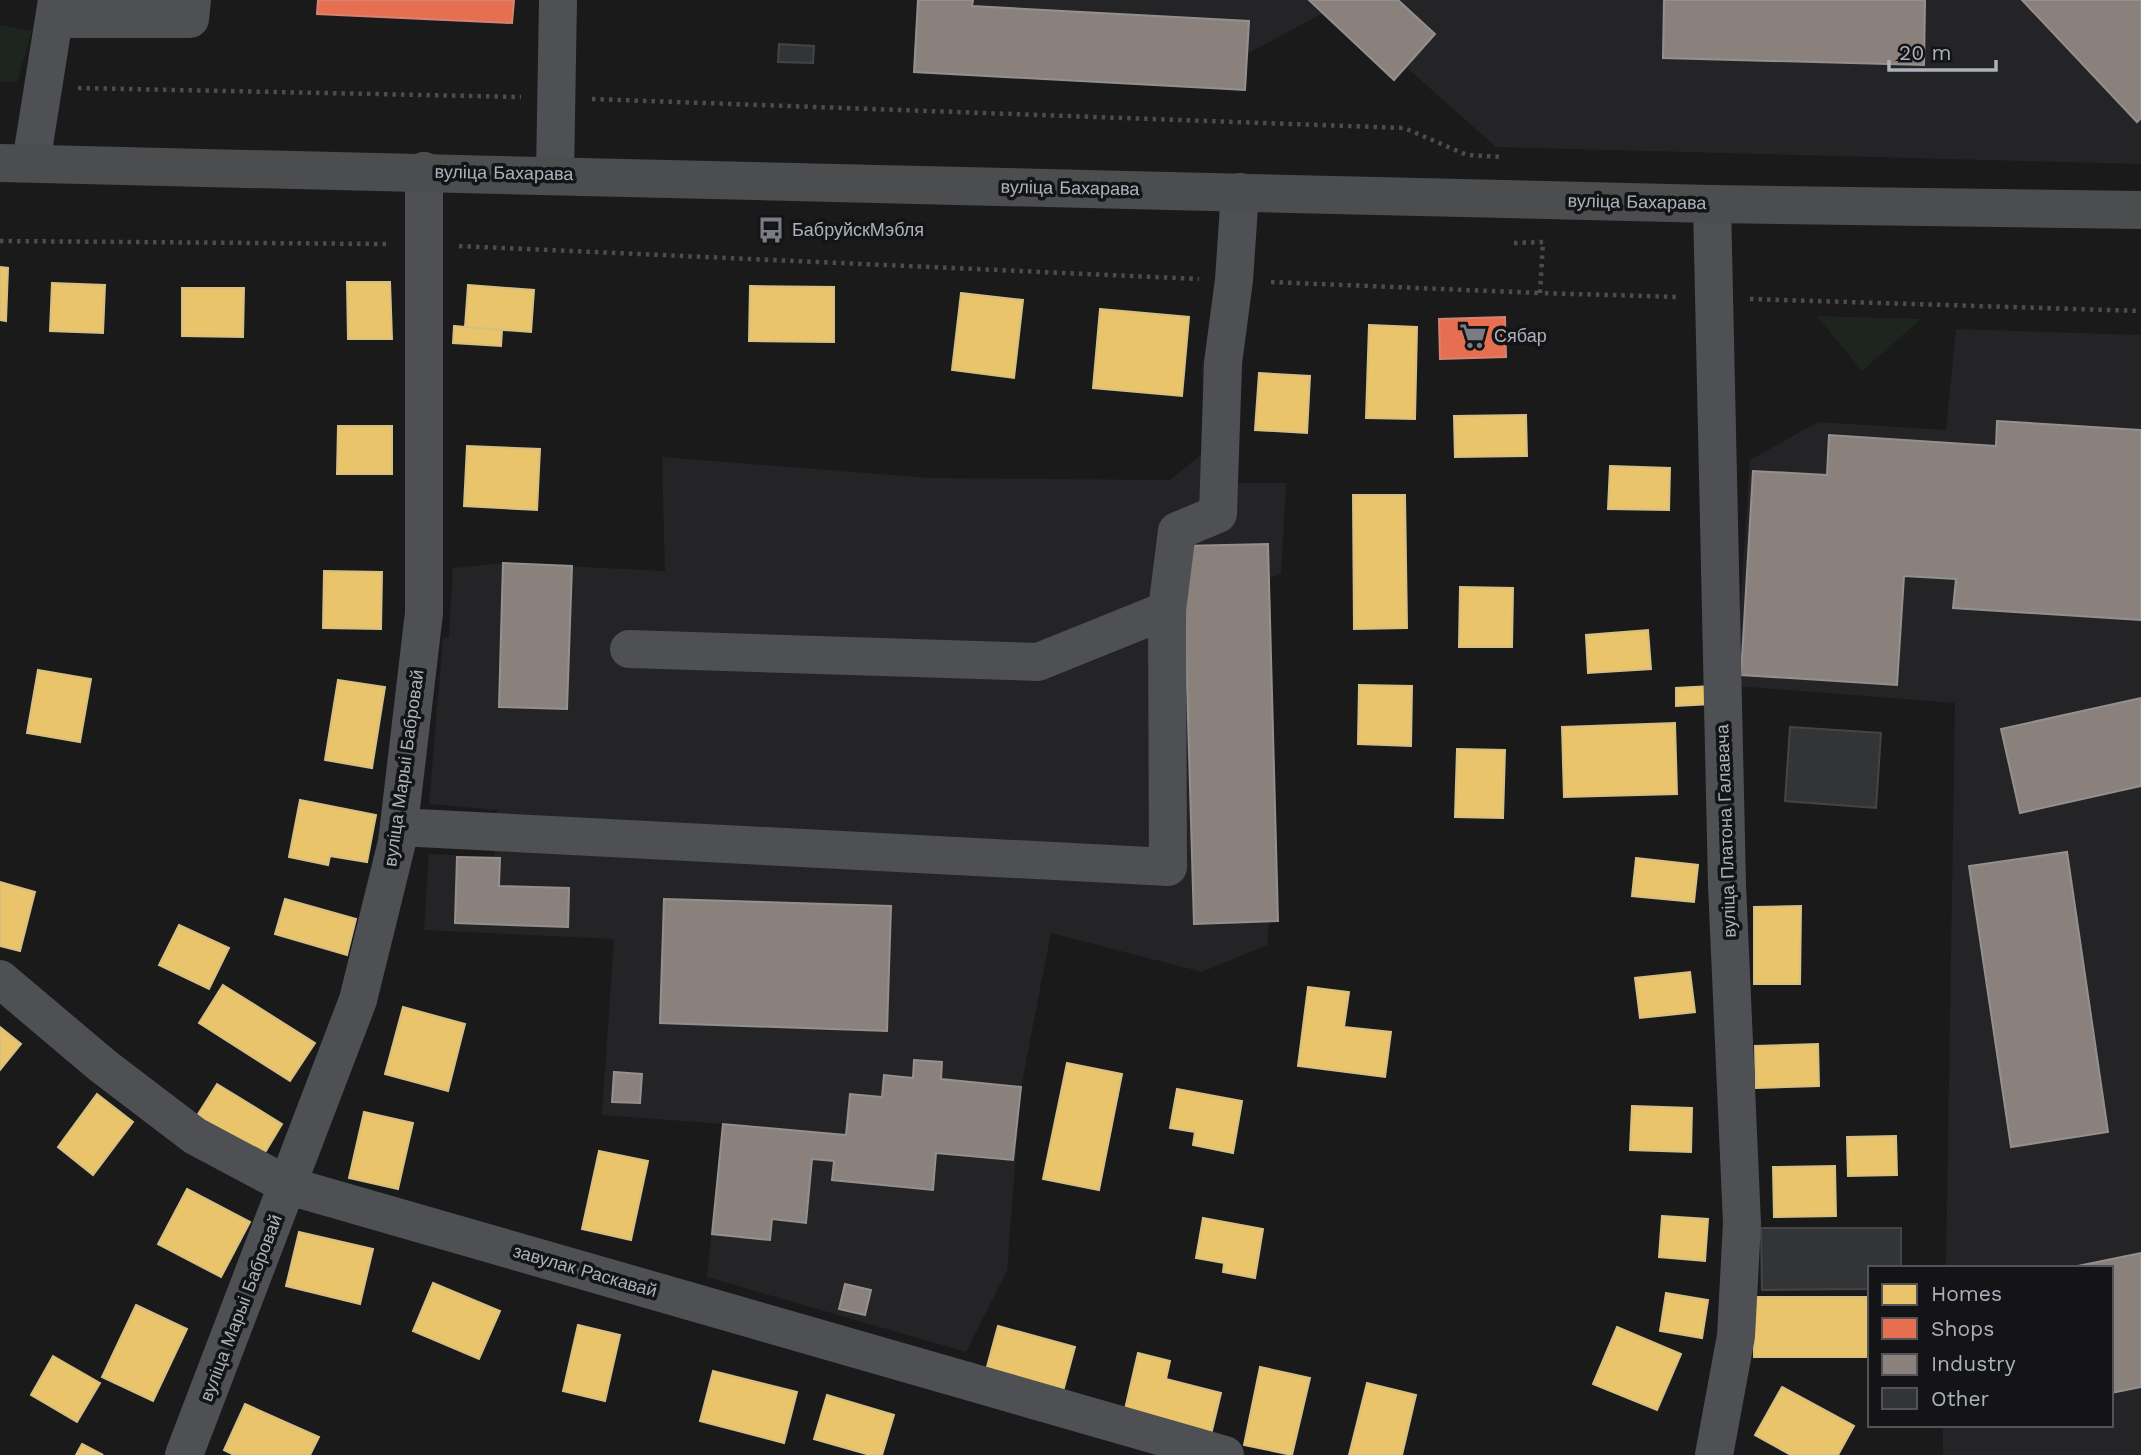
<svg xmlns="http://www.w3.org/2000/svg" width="2141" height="1455" viewBox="0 0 2141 1455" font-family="'Work Sans',sans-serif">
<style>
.built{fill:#242427}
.green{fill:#1e251e}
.homes{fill:#e9c46a;stroke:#d7bf82;stroke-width:2}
.shops{fill:#e76f51;stroke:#d58371;stroke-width:2}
.industry{fill:#8a817c;stroke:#94908f;stroke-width:2}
.building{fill:#333435;stroke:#434447;stroke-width:2}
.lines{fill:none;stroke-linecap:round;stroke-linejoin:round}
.path{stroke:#4a4c4e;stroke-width:4.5;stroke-dasharray:3.5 5;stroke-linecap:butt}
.minor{stroke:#4e5054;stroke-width:38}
.major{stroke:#4c4d4f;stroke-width:38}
.labels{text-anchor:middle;stroke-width:7;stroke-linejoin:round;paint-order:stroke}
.street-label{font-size:18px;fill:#acb2bb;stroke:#141417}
.poi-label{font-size:18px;fill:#acb2bb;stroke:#141417;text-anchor:start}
</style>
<rect width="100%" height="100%" fill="#1a1a1b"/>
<path class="built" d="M 918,0 L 2141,0 L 2141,164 L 1496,147 L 1406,67 L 1394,80 L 1321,14 L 1247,54 L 1245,90 L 914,72 Z
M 1956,329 L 2141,335 L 2141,1455 L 1943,1455 L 1943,1425 L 2111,1425 L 2111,1268 L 1946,1268 L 1955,703 L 1735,686 L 1750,460 L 1818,422 L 1946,430 Z
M 1202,362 L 1243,364 L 1233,483 L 1286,483 L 1281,574 L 1269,578 L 1278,921 L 1269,922 L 1267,945 L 1202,972 L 1051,933 L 1021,1087 L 1007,1271 L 966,1352 L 707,1277 L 723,1124 L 602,1115 L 614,939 L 424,930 L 429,854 L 494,857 L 497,810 L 429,804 L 443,638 L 449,638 L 453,568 L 503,563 L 665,571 L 662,457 L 930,478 L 1170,480 L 1204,452 Z"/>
<path class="green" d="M 0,25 L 32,31 L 17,82 L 0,82 Z
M 1817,316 L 1921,319 L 1862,371 Z"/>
<path class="homes" d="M 0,267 L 8,268 L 6,321 L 0,320 Z
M 347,282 L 390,282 L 392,339 L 348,339 Z
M 52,283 L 105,285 L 103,333 L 50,331 Z
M 468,285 L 534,290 L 531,332 L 465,327 Z
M 750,286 L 834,287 L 834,342 L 749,341 Z
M 182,288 L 244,288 L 243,337 L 182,336 Z
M 961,293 L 1023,300 L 1014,378 L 952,370 Z
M 1100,309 L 1189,317 L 1182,396 L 1093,388 Z
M 1369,325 L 1417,327 L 1415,419 L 1366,418 Z
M 454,326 L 502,330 L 501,346 L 453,343 Z
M 1259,373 L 1310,376 L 1307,433 L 1255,430 Z
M 1526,415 L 1527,456 L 1455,457 L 1454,416 Z
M 338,426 L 392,426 L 392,474 L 337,474 Z
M 467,446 L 540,449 L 537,510 L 464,506 Z
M 1610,466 L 1670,468 L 1669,510 L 1608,509 Z
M 1353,495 L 1405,495 L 1407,628 L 1354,629 Z
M 324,571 L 382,572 L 381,629 L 323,628 Z
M 1460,587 L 1513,588 L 1512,647 L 1459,647 Z
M 1648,630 L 1651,669 L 1588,673 L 1586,635 Z
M 38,670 L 91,679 L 80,742 L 27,733 Z
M 338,680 L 385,687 L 372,768 L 325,760 Z
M 1359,685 L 1412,686 L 1411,746 L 1358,744 Z
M 1712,686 L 1712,704 L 1676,706 L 1676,688 Z
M 1675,723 L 1677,794 L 1564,797 L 1562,727 Z
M 1457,749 L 1505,750 L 1503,818 L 1455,817 Z
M 300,800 L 376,815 L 367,862 L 330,856 L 328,865 L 289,857 Z
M 1636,858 L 1698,865 L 1694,902 L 1632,896 Z
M 0,882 L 35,892 L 20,951 L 0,946 Z
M 285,899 L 356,919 L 347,955 L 275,934 Z
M 1801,906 L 1800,984 L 1754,984 L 1754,907 Z
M 179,925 L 229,948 L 209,989 L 159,965 Z
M 1690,972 L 1695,1012 L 1640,1018 L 1635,978 Z
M 223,985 L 315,1043 L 290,1081 L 199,1023 Z
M 1308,987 L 1349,992 L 1344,1027 L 1391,1032 L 1385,1077 L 1298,1066 Z
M 403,1007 L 465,1024 L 448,1091 L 385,1074 Z
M 0,1027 L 21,1044 L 0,1070 Z
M 1818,1044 L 1819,1086 L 1756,1088 L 1755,1046 Z
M 1067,1063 L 1122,1074 L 1099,1190 L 1043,1179 Z
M 217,1084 L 282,1124 L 261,1159 L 195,1119 Z
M 1177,1089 L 1242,1101 L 1233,1153 L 1193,1145 L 1195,1132 L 1170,1128 Z
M 97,1094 L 133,1122 L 93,1175 L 58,1147 Z
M 1632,1106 L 1692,1108 L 1691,1152 L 1630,1150 Z
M 364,1112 L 413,1123 L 398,1189 L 349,1178 Z
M 1896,1136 L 1897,1175 L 1848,1176 L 1847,1137 Z
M 599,1151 L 648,1161 L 631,1240 L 582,1229 Z
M 1835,1166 L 1836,1216 L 1774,1217 L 1773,1167 Z
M 187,1189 L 250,1222 L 221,1277 L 158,1244 Z
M 1662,1216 L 1708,1219 L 1705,1261 L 1659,1257 Z
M 1203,1218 L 1263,1229 L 1255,1278 L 1223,1272 L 1224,1263 L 1196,1258 Z
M 299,1232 L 373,1249 L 360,1304 L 286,1286 Z
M 433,1283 L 500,1311 L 479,1359 L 413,1331 Z
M 1666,1293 L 1708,1300 L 1702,1338 L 1660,1331 Z
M 1754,1297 L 1870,1297 L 1870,1357 L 1754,1357 Z
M 136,1305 L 187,1329 L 153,1401 L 102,1377 Z
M 578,1325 L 620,1335 L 605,1401 L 563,1391 Z
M 998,1326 L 1075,1347 L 1062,1395 L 985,1374 Z
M 1617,1327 L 1681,1354 L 1657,1410 L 1593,1384 Z
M 1138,1353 L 1170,1361 L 1166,1379 L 1221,1393 L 1209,1443 L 1122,1422 Z
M 53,1356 L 100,1383 L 77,1422 L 31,1395 Z
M 1260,1367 L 1310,1378 L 1292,1455 L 1244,1445 Z
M 713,1371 L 797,1392 L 784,1443 L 700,1421 Z
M 1367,1383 L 1416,1395 L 1402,1455 L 1349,1455 Z
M 1782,1387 L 1854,1426 L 1838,1455 L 1791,1455 L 1755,1435 Z
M 827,1395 L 894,1415 L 882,1455 L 870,1455 L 814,1439 Z
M 245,1404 L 319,1437 L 310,1455 L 234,1455 L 224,1450 Z
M 82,1444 L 103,1455 L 76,1455 Z"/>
<path class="shops" d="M 318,0 L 514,0 L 512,23 L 317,14 Z
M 1505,317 L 1506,357 L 1440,359 L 1439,319 Z"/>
<path class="industry" d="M 918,0 L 973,0 L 972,6 L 1249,21 L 1245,90 L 914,72 Z
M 1309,0 L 1398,0 L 1435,34 L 1394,80 Z
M 1664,0 L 1925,0 L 1924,65 L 1663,58 Z
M 2022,0 L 2141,0 L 2141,118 L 2137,122 Z
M 1997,421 L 2141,430 L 2141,620 L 1953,608 L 1956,579 L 1904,576 L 1897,685 L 1741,675 L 1753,471 L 1827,475 L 1829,435 L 1996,446 Z
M 1268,544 L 1278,921 L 1194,924 L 1183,546 Z
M 503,563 L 572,566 L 567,709 L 499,707 Z
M 2141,698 L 2141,786 L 2020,813 L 2001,729 Z
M 2067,852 L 2108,1132 L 2011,1147 L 1969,866 Z
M 457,857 L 500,858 L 499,886 L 569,888 L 568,927 L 455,923 Z
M 664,899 L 891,906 L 887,1031 L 660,1023 Z
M 914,1060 L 942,1062 L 941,1079 L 1021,1087 L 1013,1160 L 936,1153 L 933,1190 L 832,1180 L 834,1161 L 812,1159 L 806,1223 L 772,1219 L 770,1240 L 712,1234 L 723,1124 L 846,1135 L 850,1094 L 882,1097 L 884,1075 L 913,1078 Z
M 614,1072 L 642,1074 L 640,1103 L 612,1102 Z
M 2141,1253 L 2141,1387 L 2111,1393 L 2111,1268 L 2068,1268 Z
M 845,1284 L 871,1290 L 865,1315 L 839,1309 Z"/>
<path class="building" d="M 779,44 L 814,46 L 813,63 L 778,62 Z
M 1790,727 L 1881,733 L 1876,808 L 1785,801 Z
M 1761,1228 L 1901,1228 L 1901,1268 L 1870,1268 L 1870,1289 L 1762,1290 Z"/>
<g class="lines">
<path class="path" d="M 78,88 L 521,97
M 592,99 L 1404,128 L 1467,155 L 1502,157
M 0,241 L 388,244
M 1514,243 L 1543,242 L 1540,293 L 1678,297
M 459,246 L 1199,279
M 1271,282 L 1540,293
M 1750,299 L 2141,311"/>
<path class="minor" d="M 54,19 L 190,19 L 192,0
M 31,163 L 57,0
M 555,174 L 558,0
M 1712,204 L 1727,885 L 1742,1223 L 1736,1336 L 1714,1455
M 629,649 L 1038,662 L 1167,610 L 1177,531 L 1218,514 L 1223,363 L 1234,280 L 1240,192
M 399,827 L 1168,867 L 1167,610
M 0,979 L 103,1066 L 195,1136 L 289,1186 L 1225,1455
M 184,1455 L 358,1000 L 397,842 L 424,613 L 424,171"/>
<path class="major" d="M 0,163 L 1712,204 L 2141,210"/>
</g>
<defs>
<g id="bus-bare" transform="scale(2.1)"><path d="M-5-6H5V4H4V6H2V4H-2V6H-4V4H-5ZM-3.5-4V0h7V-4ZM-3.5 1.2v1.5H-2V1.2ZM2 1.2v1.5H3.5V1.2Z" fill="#797d83" stroke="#141417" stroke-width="2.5" paint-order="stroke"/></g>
<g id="supermarket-bare" transform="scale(2.1)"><path d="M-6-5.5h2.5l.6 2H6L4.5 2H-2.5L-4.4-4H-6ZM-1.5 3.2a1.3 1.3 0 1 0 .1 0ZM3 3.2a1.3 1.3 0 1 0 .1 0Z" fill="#797d83" stroke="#141417" stroke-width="2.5" paint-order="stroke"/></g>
</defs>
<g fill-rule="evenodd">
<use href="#bus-bare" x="771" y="230"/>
<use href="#supermarket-bare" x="1473" y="336"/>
</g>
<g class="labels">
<g class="street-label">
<text transform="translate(504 173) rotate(1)" y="6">вуліца Бахарава</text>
<text transform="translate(1070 188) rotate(1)" y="6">вуліца Бахарава</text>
<text transform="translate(1637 202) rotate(1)" y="6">вуліца Бахарава</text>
<text transform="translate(404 768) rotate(-82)" y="6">вуліца Марыі Бабровай</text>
<text transform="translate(1726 831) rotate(-92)" y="6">вуліца Платона Галавача</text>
<text transform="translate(585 1271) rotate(16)" y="6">завулак Раскавай</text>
<text transform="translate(241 1308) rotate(-69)" y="6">вуліца Марыі Бабровай</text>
</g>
<g class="poi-label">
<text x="792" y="236">БабруйскМэбля</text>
<text x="1494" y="342">Сябар</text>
</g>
</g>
<rect x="1868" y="1266" width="245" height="161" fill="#141417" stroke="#515359" stroke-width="2"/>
<rect x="1882" y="1284" width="35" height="21" fill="#e9c46a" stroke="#515359" stroke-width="2"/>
<text x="1931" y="1301" font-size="21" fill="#acb2bb">Homes</text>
<rect x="1882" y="1318" width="35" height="21" fill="#e76f51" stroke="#515359" stroke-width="2"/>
<text x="1931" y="1336" font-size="21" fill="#acb2bb">Shops</text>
<rect x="1882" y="1354" width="35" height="21" fill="#8a817c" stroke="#515359" stroke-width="2"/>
<text x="1931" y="1371" font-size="21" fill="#acb2bb">Industry</text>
<rect x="1882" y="1388" width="35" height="21" fill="#333435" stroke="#515359" stroke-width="2"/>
<text x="1931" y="1406" font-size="21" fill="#acb2bb">Other</text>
<path d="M1889 60v10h107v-10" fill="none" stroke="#acb2bb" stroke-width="3.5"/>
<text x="1899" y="60" font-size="21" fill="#acb2bb" stroke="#141417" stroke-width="5" paint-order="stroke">20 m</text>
</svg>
